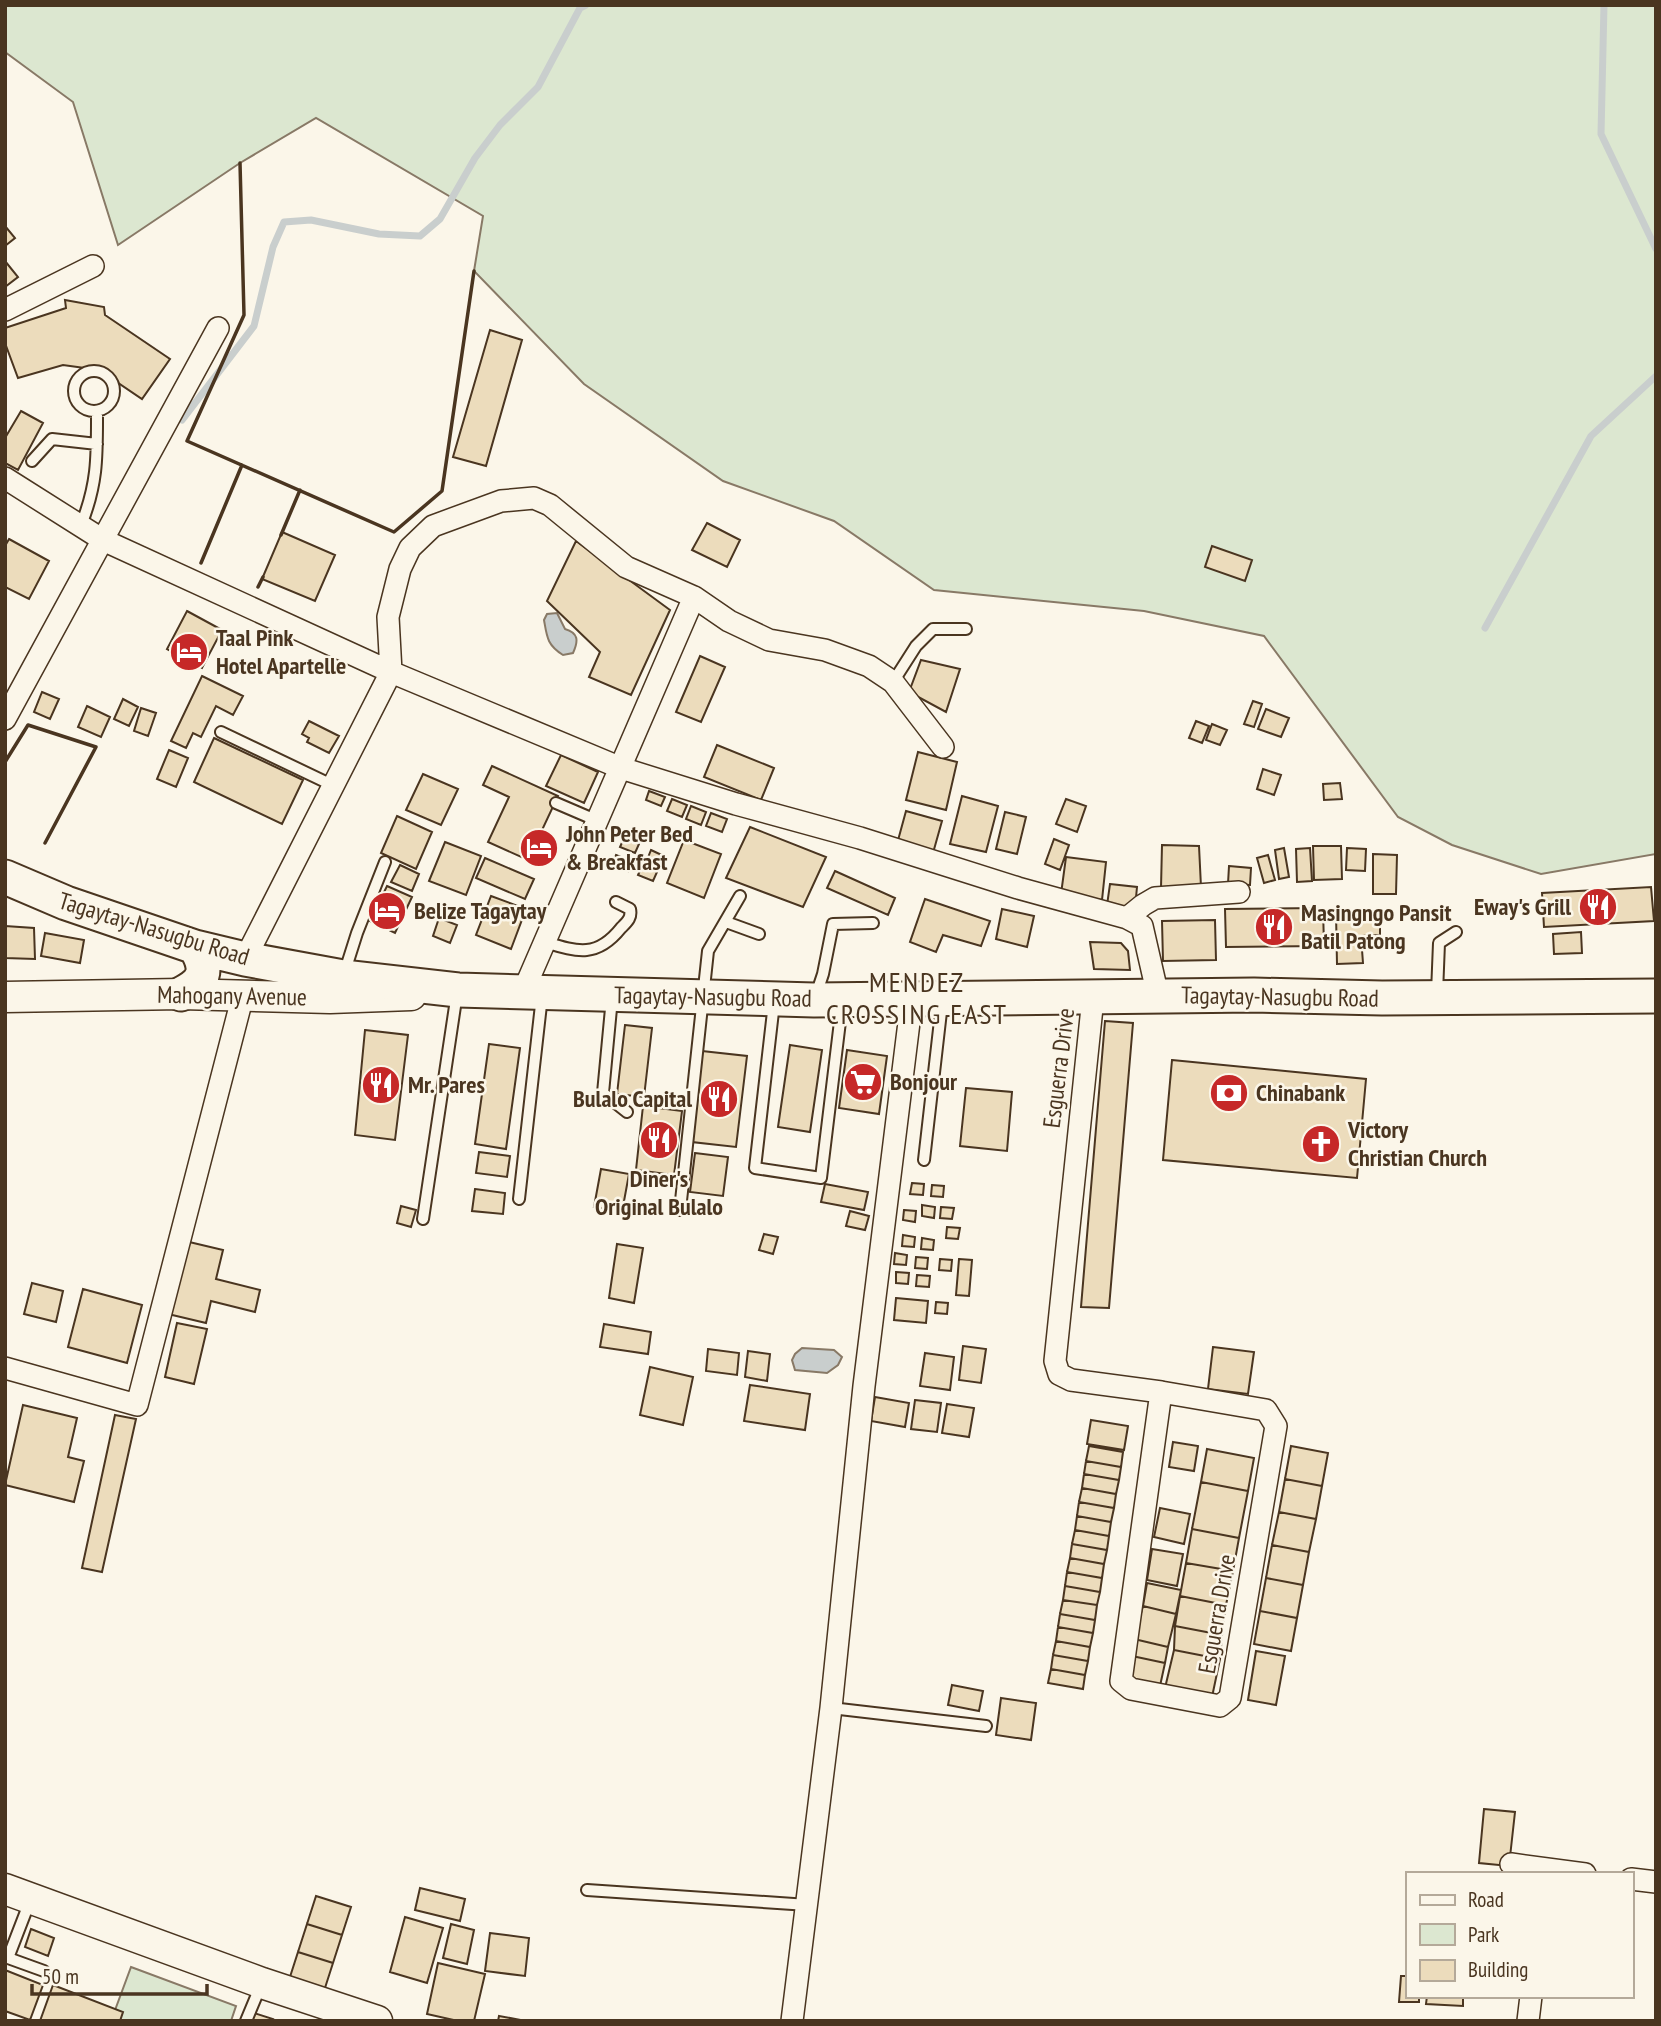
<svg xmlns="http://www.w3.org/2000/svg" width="1661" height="2026" viewBox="0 0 1661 2026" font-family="'PT Sans Narrow',sans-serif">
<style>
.green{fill:#dce7d0;stroke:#887966;stroke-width:2}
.water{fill:#c9cecd;stroke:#887966;stroke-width:2}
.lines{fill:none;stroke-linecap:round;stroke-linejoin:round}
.stream{stroke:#c9cecd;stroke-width:7}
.building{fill:#ecdcbc;stroke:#4a3520;stroke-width:2}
.lane-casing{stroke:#4a3520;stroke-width:14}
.street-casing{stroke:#4a3520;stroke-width:24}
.secondary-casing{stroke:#4a3520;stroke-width:33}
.primary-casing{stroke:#4a3520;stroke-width:37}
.lane{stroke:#fbf6e9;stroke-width:10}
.street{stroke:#fbf6e9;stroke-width:21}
.secondary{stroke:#fbf6e9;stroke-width:30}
.primary{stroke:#fbf6e9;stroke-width:33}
.wall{stroke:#4a3520;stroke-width:3.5}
.labels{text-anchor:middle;stroke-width:5;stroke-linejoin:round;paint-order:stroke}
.poi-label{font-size:24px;font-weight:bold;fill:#4a3520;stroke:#fbf6e9;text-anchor:start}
.street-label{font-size:24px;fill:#4a3520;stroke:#fbf6e9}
.quarter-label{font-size:28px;letter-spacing:2px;fill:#4a3520;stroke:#fbf6e9}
</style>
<rect width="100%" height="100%" fill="#fbf6e9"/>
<path class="green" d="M 5,5 L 1656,5 L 1656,854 L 1541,874 L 1452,845 L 1398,817 L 1264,636 L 1144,611 L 934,590 L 834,521 L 723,481 L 584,384 L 474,271 L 483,216 L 316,118 L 240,163 L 118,245 L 73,102 L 5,52 Z
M 131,1967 L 236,2006 L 231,2021 L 111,2021 Z"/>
<path class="water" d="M 557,613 L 565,629 C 578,633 579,640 573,653 L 563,655 C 547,645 547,637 544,620 L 547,614 Z
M 802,1348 L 834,1350 L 842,1357 L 838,1365 L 827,1373 L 795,1370 L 792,1360 L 795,1354 Z"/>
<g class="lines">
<path class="stream" d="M 1604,5 L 1601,134 L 1656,249
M 182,420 L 254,326 L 273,247 L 284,222 L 311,220 L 379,234 L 420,236 L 440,219 L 475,158 L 500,125 L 538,87 L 580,8 L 586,5
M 1485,628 L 1591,436 L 1656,376"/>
</g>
<path class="building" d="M 5,226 L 15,238 L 5,246 Z
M 5,261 L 18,277 L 5,287 Z
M 65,300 L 104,307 L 105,315 L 170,359 L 142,399 L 99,370 L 63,365 L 18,378 L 5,343 L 5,328 L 66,308 Z
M 490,330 L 522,340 L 486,466 L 453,457 Z
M 21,411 L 43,423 L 18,470 L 5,463 L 5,438 Z
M 707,523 L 740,540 L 727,567 L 692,550 Z
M 282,532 L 335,555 L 315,601 L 262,579 Z
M 9,539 L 49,561 L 29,599 L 5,587 L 5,546 Z
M 576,541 L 670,610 L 631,695 L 589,677 L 600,652 L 547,601 Z
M 1212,546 L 1252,560 L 1245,581 L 1205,567 Z
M 187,611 L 222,630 L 202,668 L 167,649 Z
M 700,656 L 725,667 L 701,722 L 676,712 Z
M 921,660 L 960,669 L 946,712 L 909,692 Z
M 202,676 L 243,696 L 233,715 L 216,706 L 201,737 L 193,733 L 186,748 L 171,741 Z
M 42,692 L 59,699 L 50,719 L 34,712 Z
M 123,699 L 138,707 L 129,726 L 114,719 Z
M 1253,701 L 1262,704 L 1254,727 L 1244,724 Z
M 87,706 L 110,717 L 101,737 L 78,727 Z
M 141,708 L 156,713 L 148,736 L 134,731 Z
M 1266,709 L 1289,718 L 1281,737 L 1258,729 Z
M 309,721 L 339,736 L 329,753 L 307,742 L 309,738 L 302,734 Z
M 1196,721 L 1209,726 L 1202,743 L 1189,738 Z
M 1212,724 L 1227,730 L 1220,745 L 1206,740 Z
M 214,738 L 303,780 L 282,824 L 194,782 Z
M 717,745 L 774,768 L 761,800 L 704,777 Z
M 169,750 L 188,758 L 176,787 L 157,779 Z
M 918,752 L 957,762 L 946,810 L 906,800 Z
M 561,755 L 598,772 L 584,803 L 546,786 Z
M 492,766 L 558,796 L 528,860 L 488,842 L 509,797 L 483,785 Z
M 1263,769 L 1281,775 L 1274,795 L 1257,789 Z
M 423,774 L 458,789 L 441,825 L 406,810 Z
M 1340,783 L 1342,799 L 1324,800 L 1323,784 Z
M 649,791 L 665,797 L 661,806 L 646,800 Z
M 962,796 L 998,806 L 986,852 L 950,844 Z
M 672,799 L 687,805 L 682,817 L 667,811 Z
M 1066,799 L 1086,806 L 1077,832 L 1056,824 Z
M 691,806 L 706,812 L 701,825 L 686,819 Z
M 906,811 L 942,821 L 933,853 L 897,844 Z
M 1005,812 L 1026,817 L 1017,854 L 996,849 Z
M 711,813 L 727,819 L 722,832 L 706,826 Z
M 397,816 L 432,832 L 416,869 L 381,853 Z
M 750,827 L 826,857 L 803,907 L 726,878 Z
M 624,838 L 639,844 L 635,853 L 620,847 Z
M 1054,839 L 1069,845 L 1060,870 L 1045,864 Z
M 684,840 L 721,854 L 704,898 L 667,883 Z
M 445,842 L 481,856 L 466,895 L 429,881 Z
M 1162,845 L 1199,846 L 1201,887 L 1161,888 Z
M 1313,846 L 1341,846 L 1342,879 L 1314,880 Z
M 1284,848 L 1289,877 L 1279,879 L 1275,850 Z
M 1310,848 L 1312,881 L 1297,882 L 1296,849 Z
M 1347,848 L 1366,849 L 1365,871 L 1346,870 Z
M 651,850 L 666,857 L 662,866 L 647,860 Z
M 1373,854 L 1397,855 L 1396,894 L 1373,894 Z
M 616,855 L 631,861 L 628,871 L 613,864 Z
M 1268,855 L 1275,880 L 1264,883 L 1257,858 Z
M 1066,857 L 1106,862 L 1102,900 L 1061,894 Z
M 485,858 L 534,879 L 525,899 L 476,878 Z
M 400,865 L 419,874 L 412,891 L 391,882 Z
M 642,866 L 657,872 L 653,881 L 638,875 Z
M 1229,866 L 1251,868 L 1250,885 L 1228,884 Z
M 835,871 L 895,898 L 888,915 L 827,888 Z
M 1110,884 L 1137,887 L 1135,908 L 1107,905 Z
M 387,886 L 412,897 L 395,933 L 370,921 Z
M 1651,887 L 1654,921 L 1544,927 L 1542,893 Z
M 491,896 L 526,909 L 511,949 L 476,935 Z
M 925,899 L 990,921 L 981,946 L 943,935 L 936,952 L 910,942 Z
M 1323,908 L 1324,946 L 1226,947 L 1225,909 Z
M 1002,909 L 1034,916 L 1027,947 L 996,939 Z
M 1380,912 L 1380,935 L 1361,936 L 1363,963 L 1337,964 L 1336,913 Z
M 439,918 L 457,925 L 450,943 L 433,936 Z
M 1215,920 L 1216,960 L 1163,961 L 1162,921 Z
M 5,926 L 34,928 L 35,959 L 5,958 Z
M 1581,932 L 1582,953 L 1554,954 L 1553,934 Z
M 45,933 L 84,940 L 80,963 L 41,956 Z
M 1090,942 L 1121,943 L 1128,951 L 1130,970 L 1094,969 Z
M 1105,1021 L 1133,1023 L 1109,1308 L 1081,1307 Z
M 625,1025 L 652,1028 L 644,1097 L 617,1094 Z
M 365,1030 L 408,1035 L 395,1140 L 355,1135 Z
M 489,1044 L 520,1048 L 506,1149 L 475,1144 Z
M 790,1045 L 822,1050 L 810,1132 L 778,1127 Z
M 847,1050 L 887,1056 L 879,1114 L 839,1108 Z
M 702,1051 L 747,1056 L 736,1147 L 692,1142 Z
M 1172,1060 L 1366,1079 L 1357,1178 L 1163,1160 Z
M 966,1088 L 1012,1092 L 1007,1151 L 960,1146 Z
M 643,1106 L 682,1111 L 674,1175 L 636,1170 Z
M 479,1152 L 510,1156 L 507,1177 L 476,1173 Z
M 695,1153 L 728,1157 L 723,1196 L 690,1192 Z
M 601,1169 L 629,1174 L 622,1212 L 594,1207 Z
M 912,1183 L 924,1184 L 923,1195 L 910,1194 Z
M 825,1184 L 868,1192 L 864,1210 L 821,1202 Z
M 932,1185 L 944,1186 L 943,1197 L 931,1196 Z
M 475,1189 L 505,1193 L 503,1214 L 472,1211 Z
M 922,1205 L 935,1207 L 934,1218 L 922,1216 Z
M 401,1206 L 416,1210 L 411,1227 L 397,1223 Z
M 941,1207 L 954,1208 L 952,1219 L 940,1218 Z
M 904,1210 L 916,1211 L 915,1222 L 903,1220 Z
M 850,1211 L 869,1216 L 865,1230 L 846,1226 Z
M 947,1227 L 960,1228 L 958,1239 L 946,1238 Z
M 764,1234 L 778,1237 L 773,1254 L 759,1250 Z
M 903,1235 L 915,1237 L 914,1247 L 902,1246 Z
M 922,1238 L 934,1240 L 933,1250 L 921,1249 Z
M 185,1241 L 223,1250 L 216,1279 L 260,1290 L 255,1312 L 211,1301 L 206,1323 L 168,1314 Z
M 617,1244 L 643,1248 L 634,1303 L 609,1298 Z
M 895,1253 L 907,1255 L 906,1265 L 894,1264 Z
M 916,1257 L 928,1258 L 927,1269 L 915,1268 Z
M 940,1259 L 952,1260 L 951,1271 L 939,1270 Z
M 959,1259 L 972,1260 L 969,1296 L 956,1295 Z
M 896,1272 L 909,1273 L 908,1284 L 896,1283 Z
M 917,1275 L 930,1276 L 929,1287 L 916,1286 Z
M 32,1283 L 63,1291 L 56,1322 L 24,1314 Z
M 83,1289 L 142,1305 L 127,1363 L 68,1347 Z
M 896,1298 L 928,1301 L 926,1323 L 894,1320 Z
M 936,1302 L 948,1303 L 947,1314 L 935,1313 Z
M 177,1323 L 207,1329 L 194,1384 L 165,1377 Z
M 604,1324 L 651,1332 L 648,1354 L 600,1347 Z
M 963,1346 L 986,1349 L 981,1383 L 959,1380 Z
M 1213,1347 L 1254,1352 L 1248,1394 L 1208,1389 Z
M 708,1349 L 739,1353 L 737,1375 L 706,1371 Z
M 748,1351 L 770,1354 L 767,1381 L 745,1377 Z
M 925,1353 L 954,1357 L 950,1390 L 920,1386 Z
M 650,1367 L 693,1377 L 683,1425 L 640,1415 Z
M 750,1385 L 810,1394 L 805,1430 L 744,1421 Z
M 875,1397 L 909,1403 L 905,1427 L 871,1421 Z
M 915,1400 L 941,1403 L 937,1432 L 911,1429 Z
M 947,1404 L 974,1408 L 969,1437 L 942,1433 Z
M 23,1405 L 77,1418 L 68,1457 L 84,1461 L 74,1502 L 5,1485 Z
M 115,1415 L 136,1419 L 102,1572 L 82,1568 Z
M 1091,1420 L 1128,1426 L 1124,1450 L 1087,1444 Z
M 1173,1442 L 1198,1446 L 1194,1471 L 1169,1467 Z
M 1089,1446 L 1123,1452 L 1121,1467 L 1086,1461 Z
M 1291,1446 L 1328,1453 L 1322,1486 L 1285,1479 Z
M 1207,1449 L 1254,1458 L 1248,1491 L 1201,1482 Z
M 1086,1461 L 1121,1467 L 1119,1480 L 1084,1474 Z
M 1084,1474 L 1119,1480 L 1116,1494 L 1082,1488 Z
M 1285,1479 L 1322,1486 L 1316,1519 L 1279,1512 Z
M 1201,1482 L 1248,1491 L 1239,1538 L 1192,1529 Z
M 1082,1488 L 1116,1494 L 1114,1508 L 1079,1502 Z
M 1079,1502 L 1114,1508 L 1111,1522 L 1077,1516 Z
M 1160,1508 L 1190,1514 L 1184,1544 L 1154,1537 Z
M 1279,1512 L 1316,1519 L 1309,1552 L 1272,1545 Z
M 1077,1516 L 1111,1522 L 1109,1536 L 1075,1530 Z
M 1192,1529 L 1239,1538 L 1233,1571 L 1186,1563 Z
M 1075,1530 L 1109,1536 L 1107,1550 L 1072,1544 Z
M 1072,1544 L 1107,1550 L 1104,1564 L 1070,1558 Z
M 1272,1545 L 1309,1552 L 1303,1585 L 1266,1578 Z
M 1152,1549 L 1183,1554 L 1177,1586 L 1147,1580 Z
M 1070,1558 L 1104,1564 L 1102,1578 L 1067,1572 Z
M 1186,1563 L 1233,1571 L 1226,1605 L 1180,1596 Z
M 1067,1572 L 1102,1578 L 1100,1592 L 1065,1586 Z
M 1266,1578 L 1303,1585 L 1297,1618 L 1260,1611 Z
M 1147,1583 L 1181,1590 L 1176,1614 L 1143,1606 Z
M 1065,1586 L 1100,1592 L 1097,1605 L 1063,1600 Z
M 1180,1596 L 1226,1605 L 1222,1635 L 1175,1626 Z
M 1063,1600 L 1097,1605 L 1095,1620 L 1060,1614 Z
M 1143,1606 L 1176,1614 L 1168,1647 L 1134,1639 Z
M 1260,1611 L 1297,1618 L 1291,1651 L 1254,1644 Z
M 1060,1614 L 1095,1620 L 1093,1633 L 1058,1627 Z
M 1175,1626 L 1222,1635 L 1220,1659 L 1174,1650 Z
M 1058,1627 L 1093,1633 L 1090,1647 L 1056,1641 Z
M 1134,1639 L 1168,1647 L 1165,1663 L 1132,1656 Z
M 1056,1641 L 1090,1647 L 1088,1661 L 1053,1655 Z
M 1174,1650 L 1220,1659 L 1212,1697 L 1165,1688 Z
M 1256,1651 L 1285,1656 L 1276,1705 L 1248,1700 Z
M 1053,1655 L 1088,1661 L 1085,1675 L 1051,1669 Z
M 1132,1656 L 1165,1663 L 1160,1686 L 1127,1679 Z
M 1051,1669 L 1085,1675 L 1083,1689 L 1048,1683 Z
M 952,1685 L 983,1691 L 979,1711 L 948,1705 Z
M 1001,1698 L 1036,1703 L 1031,1740 L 996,1735 Z
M 1484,1809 L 1515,1812 L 1509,1866 L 1479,1863 Z
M 420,1888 L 465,1899 L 460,1921 L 415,1910 Z
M 316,1896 L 351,1907 L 342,1935 L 307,1924 Z
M 405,1917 L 443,1928 L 427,1983 L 390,1972 Z
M 307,1924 L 342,1935 L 333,1963 L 298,1952 Z
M 451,1924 L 474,1930 L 467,1964 L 443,1958 Z
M 31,1929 L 54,1938 L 48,1956 L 25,1947 Z
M 490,1933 L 529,1938 L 525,1976 L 485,1971 Z
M 298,1952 L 333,1963 L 324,1991 L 289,1980 Z
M 438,1963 L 485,1974 L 474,2021 L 458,2021 L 427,2014 Z
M 5,1970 L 43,1985 L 30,2020 L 5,2011 Z
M 1401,1976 L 1407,1976 L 1407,1996 L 1419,1996 L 1419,2002 L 1399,2002 Z
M 53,1985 L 123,2012 L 120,2021 L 40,2021 Z
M 1427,1996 L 1463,1996 L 1463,2006 L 1426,2004 Z
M 251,2012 L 273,2019 L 272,2021 L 248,2021 Z
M 499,2016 L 521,2020 L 521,2021 L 498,2021 Z"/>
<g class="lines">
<g class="lane-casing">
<path id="lane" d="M74 391a20 20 0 1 1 40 0a20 20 0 1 1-40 0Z
M 32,461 L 52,439 L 97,444
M 81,525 C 98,483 97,455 97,411
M 893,682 L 916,646 L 933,629 L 966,629
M 221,732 L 332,785
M 556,803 L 598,821
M 726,922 L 759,934
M 545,942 C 578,952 597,958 621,928 C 627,922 632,918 630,909 L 616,902
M 344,974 L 357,933 L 385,862
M 1437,993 L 1439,943 L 1456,932
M 816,995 L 823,974 L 833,924 L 873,923
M 612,998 L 603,1093 L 627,1112
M 774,1003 L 755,1168 L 821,1178 L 842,1005
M 924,1160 L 942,1003
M 519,1199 L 542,996
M 680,1210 L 708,951 L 740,896
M 423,1219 L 457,993
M 831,1708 L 986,1726
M 587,1890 L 808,1905
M 5,1956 L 8,1958 L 30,1901
M 8,1958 L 44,1971
M 246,2021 L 261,1985"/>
</g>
<g class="street-casing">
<path id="street" d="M 5,310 L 93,266
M 5,478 L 103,540 L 391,672 L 621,768 L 736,804 L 860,838 L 1018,888 L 1127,918 L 1142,926 L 1158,996
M 5,719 L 218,328
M 1127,918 L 1143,905 L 1155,898 L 1239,892
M 245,959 L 391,672 L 388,617 L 400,569 L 410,548 L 433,526 L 501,501 L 534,498 L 550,505 L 626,567 L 694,597 L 729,621 L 769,640 L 825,650 L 869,666 L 893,682 L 943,747
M 523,992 L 694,597
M 1093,998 L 1055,1361 L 1059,1374 L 1071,1380 L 1161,1392 L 1266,1410 L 1276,1426 L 1230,1698 L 1220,1706 L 1131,1689 L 1121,1681 L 1161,1392
M 5,1368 L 137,1405 L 243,995
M 1511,1864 L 1585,1874
M 1631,1879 L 1656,1882
M 792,2021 L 831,1708 L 864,1386 L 912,998
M 1528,2021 L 1531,1996"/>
</g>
<g class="secondary-casing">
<path id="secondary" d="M 5,997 L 181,994 L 330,998 L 411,995
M 5,1889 L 262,1983 L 377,2021"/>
</g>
<g class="primary-casing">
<path id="primary" d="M 5,877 L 66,903 L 195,947 L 245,959 L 343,977 L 458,990 L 814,1000 L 1254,995 L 1382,998 L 1656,996
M 181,994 C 205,982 209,970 195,947"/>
</g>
<use href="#lane" class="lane"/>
<use href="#street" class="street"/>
<use href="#secondary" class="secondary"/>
<use href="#primary" class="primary"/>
<path class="wall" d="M 240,163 L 244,315 L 187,441 L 394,532 L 442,491 L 474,271
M 281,535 L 300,490
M 201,563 L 242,465
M 258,587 L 263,577
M 5,762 L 28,725 L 96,747 L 45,843"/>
</g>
<defs>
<g id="hotel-disc" transform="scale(2.0125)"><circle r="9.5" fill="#c62828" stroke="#fbf6e9"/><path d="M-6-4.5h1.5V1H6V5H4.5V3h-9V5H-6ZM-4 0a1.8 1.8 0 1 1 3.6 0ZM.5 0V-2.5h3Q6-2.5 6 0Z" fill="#fff"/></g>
<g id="restaurant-disc" transform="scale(2.0125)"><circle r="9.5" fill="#c62828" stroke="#fbf6e9"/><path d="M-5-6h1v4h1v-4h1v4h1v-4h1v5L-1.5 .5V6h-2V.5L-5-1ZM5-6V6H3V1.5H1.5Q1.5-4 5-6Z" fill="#fff"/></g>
<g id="supermarket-disc" transform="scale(2.0125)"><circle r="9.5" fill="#c62828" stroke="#fbf6e9"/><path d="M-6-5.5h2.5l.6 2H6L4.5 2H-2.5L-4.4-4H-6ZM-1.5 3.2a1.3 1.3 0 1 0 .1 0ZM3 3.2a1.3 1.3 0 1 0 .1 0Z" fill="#fff"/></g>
<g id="bank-disc" transform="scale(2.0125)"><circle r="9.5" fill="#c62828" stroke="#fbf6e9"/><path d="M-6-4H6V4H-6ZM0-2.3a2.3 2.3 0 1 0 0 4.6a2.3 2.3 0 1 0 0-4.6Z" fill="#fff"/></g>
<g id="church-disc" transform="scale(2.0125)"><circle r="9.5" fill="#c62828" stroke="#fbf6e9"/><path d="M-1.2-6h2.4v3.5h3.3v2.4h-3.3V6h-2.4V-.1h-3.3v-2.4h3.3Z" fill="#fff"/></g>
</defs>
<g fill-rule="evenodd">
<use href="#hotel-disc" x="189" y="652"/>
<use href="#hotel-disc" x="539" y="848"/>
<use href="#restaurant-disc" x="1598" y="907"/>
<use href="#hotel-disc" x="387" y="911"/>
<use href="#restaurant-disc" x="1274" y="927"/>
<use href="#supermarket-disc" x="863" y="1082"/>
<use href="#restaurant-disc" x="381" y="1085"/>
<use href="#bank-disc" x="1229" y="1093"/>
<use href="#restaurant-disc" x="719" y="1099"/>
<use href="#restaurant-disc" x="659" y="1140"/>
<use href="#church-disc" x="1321" y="1144"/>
</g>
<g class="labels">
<g class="poi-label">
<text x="216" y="646">Taal Pink<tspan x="216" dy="28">Hotel Apartelle</tspan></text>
<text x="566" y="842">John Peter Bed<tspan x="566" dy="28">&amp; Breakfast</tspan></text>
<text x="1571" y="915" text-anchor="end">Eway's Grill</text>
<text x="414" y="919">Belize Tagaytay</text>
<text x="1301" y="921">Masingngo Pansit<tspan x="1301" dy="28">Batil Patong</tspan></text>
<text x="890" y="1090">Bonjour</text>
<text x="408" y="1093">Mr. Pares</text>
<text x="1256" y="1101">Chinabank</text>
<text x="692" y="1107" text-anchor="end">Bulalo Capital</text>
<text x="1348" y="1138">Victory<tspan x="1348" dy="28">Christian Church</tspan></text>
<text x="659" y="1187" text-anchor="middle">Diner's<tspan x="659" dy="28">Original Bulalo</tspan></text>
</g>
<g class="street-label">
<text transform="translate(154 929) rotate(17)" y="8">Tagaytay-Nasugbu Road</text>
<text transform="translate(232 996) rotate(1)" y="8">Mahogany Avenue</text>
<text transform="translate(713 997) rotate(1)" y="8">Tagaytay-Nasugbu Road</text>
<text transform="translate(1280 997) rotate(1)" y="8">Tagaytay-Nasugbu Road</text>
<text transform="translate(1059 1068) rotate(-83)" y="8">Esguerra Drive</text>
<text transform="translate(1217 1614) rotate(-80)" y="8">Esguerra Drive</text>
</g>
<g class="quarter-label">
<text x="917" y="992">MENDEZ<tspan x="917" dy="32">CROSSING EAST</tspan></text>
</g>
</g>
<rect width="1661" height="2026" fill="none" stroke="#4a3520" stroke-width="14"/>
<rect x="1406" y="1872" width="228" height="126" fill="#fbf6e9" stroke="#b4a999" stroke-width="2"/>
<rect x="1420" y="1895" width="35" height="10" fill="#fbf6e9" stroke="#b4a999" stroke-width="2"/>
<text x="1468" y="1907" font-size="21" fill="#4a3520">Road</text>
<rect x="1420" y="1924" width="35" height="21" fill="#dce7d0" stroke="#b4a999" stroke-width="2"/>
<text x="1468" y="1942" font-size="21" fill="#4a3520">Park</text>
<rect x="1420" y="1960" width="35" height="21" fill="#ecdcbc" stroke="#b4a999" stroke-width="2"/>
<text x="1468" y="1977" font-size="21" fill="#4a3520">Building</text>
<path d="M32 1984v10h175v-10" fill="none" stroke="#4a3520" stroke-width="3.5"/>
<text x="42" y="1984" font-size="21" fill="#4a3520" stroke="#fbf6e9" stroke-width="5" paint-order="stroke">50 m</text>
</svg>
